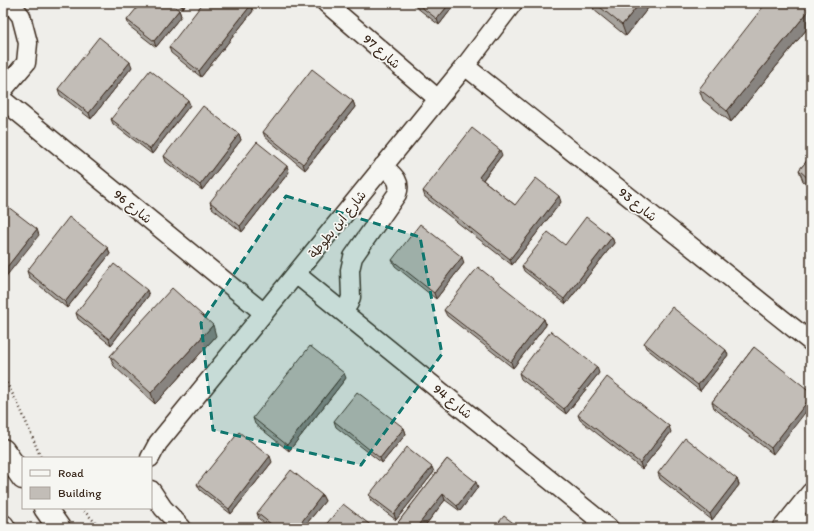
<svg xmlns="http://www.w3.org/2000/svg" width="814" height="531" viewBox="0 0 814 531" font-family="Itim,'Playpen Sans Arabic',sans-serif">
<style>
.lines{fill:none;stroke-linecap:round;stroke-linejoin:round}
.minor-casing{stroke:#3b2a1e;stroke-width:21}
.major-casing{stroke:#3b2a1e;stroke-width:25}
.path{stroke:#3b2a1e;stroke-width:2.5;stroke-dasharray:1 3;stroke-linecap:butt}
.minor{stroke:#f6f6f2;stroke-width:18}
.major{stroke:#f6f6f2;stroke-width:22}
.wall{fill:#a7a39d;stroke:#3b2a1e}
.shaded-wall{fill:#888480;stroke:#3b2a1e}
.building{fill:#c2bdb7;stroke:#3b2a1e}
.marked{fill:#0f766e;fill-opacity:0.2;stroke:#0f766e;stroke-width:3;stroke-dasharray:8 5;stroke-linejoin:round}
.labels{text-anchor:middle;stroke-width:3.5;stroke-linejoin:round;paint-order:stroke}
.street-label{font-size:13px;fill:#3b2a1e;stroke:#f6f6f2}
</style>
<rect width="100%" height="100%" fill="#efeeea"/>
<filter id="ink" filterUnits="userSpaceOnUse"><feTurbulence type="fractalNoise" baseFrequency=".025" numOctaves="2"/><feDisplacementMap in="SourceGraphic" scale="8" xChannelSelector="R" yChannelSelector="G"/><feConvolveMatrix kernelMatrix="1 2 1 2 8 2 1 2 1" color-interpolation-filters="sRGB"/></filter>
<g filter="url(#ink)">
<g class="lines">
<g class="minor-casing">
<path id="minor" d="M 326,3 L 438,99
M 465,66 L 811,342
M 3,90 L 26,63 L 28,43 L 21,16 L 10,3
M 3,100 L 264,313
M 296,274 L 609,528
M 343,312 L 349,303 L 351,297 L 350,270 L 353,257 L 397,194 C 402,181 393,175 383,166
M 150,458 L 158,443 L 465,66 L 513,3
M 151,490 L 163,508 L 182,528
M 793,515 L 807,528
M 782,528 L 811,492"/>
</g>
<g class="major-casing">
<path id="major" d="M 3,450 L 23,478
M 45,508 L 59,528
M 3,526 L 4,528"/>
</g>
<path class="path" d="M 3,376 L 21,410 L 41,458
M 81,508 L 101,528"/>
<use href="#minor" class="minor"/>
<use href="#major" class="major"/>
</g>
<path class="wall" d="M 177,3 L 187,3 L 183,8 Z
M 411,3 L 456,3 L 439,25 Z
M 592,3 L 652,3 L 626,36 L 594,10 Z
M 811,3 L 811,24 L 731,122 L 703,100 L 699,89 Z
M 179,10 L 181,16 L 156,47 L 129,26 L 127,20 Z
M 253,11 L 201,77 L 171,53 L 169,47 Z
M 132,67 L 91,119 L 60,95 L 58,89 Z
M 353,101 L 355,107 L 305,170 L 265,137 L 263,132 Z
M 190,105 L 152,154 L 113,124 L 111,119 Z
M 239,134 L 241,140 L 202,190 L 166,162 L 164,156 Z
M 502,155 L 483,180 L 515,205 L 561,202 L 512,265 L 425,197 L 423,191 Z
M 811,156 L 811,188 L 803,181 L 799,170 Z
M 289,172 L 242,232 L 212,208 L 210,202 Z
M 612,237 L 614,243 L 566,304 L 524,271 L 522,266 L 565,245 Z
M 108,248 L 110,254 L 67,308 L 29,277 L 27,271 Z
M 392,260 L 464,263 L 436,299 L 395,266 Z
M 149,295 L 111,345 L 78,319 L 76,313 Z
M 444,310 L 544,319 L 546,325 L 513,368 L 447,316 Z
M 216,336 L 155,404 L 114,366 L 110,356 Z
M 644,343 L 728,355 L 700,391 L 646,348 Z
M 754,347 L 773,454 L 714,408 L 712,402 Z
M 519,373 L 599,373 L 566,414 L 521,379 Z
M 346,378 L 289,451 L 255,424 L 253,418 Z
M 578,415 L 671,432 L 642,469 L 580,420 Z
M 334,421 L 404,428 L 406,434 L 382,463 L 336,427 Z
M 447,459 L 478,487 L 460,511 L 445,500 L 424,527 L 425,528 L 397,528 L 396,525 Z
M 272,462 L 231,514 L 200,490 L 197,484 Z
M 434,472 L 396,520 L 371,501 L 369,495 Z
M 658,473 L 737,479 L 739,485 L 712,520 L 660,479 Z
M 322,495 L 325,501 L 303,528 L 271,528 L 259,519 L 257,513 Z"/>
<path class="shaded-wall" d="M 181,3 L 187,3 L 183,8 Z
M 450,3 L 456,3 L 439,25 L 437,19 Z
M 640,3 L 652,3 L 626,36 L 622,25 Z
M 251,5 L 253,11 L 201,77 L 199,71 Z
M 811,8 L 811,24 L 731,122 L 727,111 Z
M 179,10 L 181,16 L 156,47 L 154,41 Z
M 130,62 L 132,67 L 91,119 L 89,113 Z
M 188,100 L 190,105 L 152,154 L 150,149 Z
M 353,101 L 355,107 L 305,170 L 303,164 Z
M 239,134 L 241,140 L 202,190 L 200,185 Z
M 500,150 L 502,155 L 481,182 L 479,177 Z
M 287,166 L 289,172 L 242,232 L 240,226 Z
M 559,196 L 561,202 L 512,265 L 510,259 Z
M 37,229 L 39,235 L 4,279 L 3,276 L 3,272 Z
M 612,237 L 614,243 L 566,304 L 564,299 Z
M 108,248 L 110,254 L 67,308 L 65,302 Z
M 462,257 L 464,263 L 436,299 L 434,293 Z
M 147,290 L 149,295 L 111,345 L 109,339 Z
M 544,319 L 546,325 L 513,368 L 511,362 Z
M 213,325 L 216,336 L 155,404 L 151,393 Z
M 726,350 L 728,355 L 700,391 L 698,385 Z
M 597,367 L 599,373 L 566,414 L 564,409 Z
M 344,373 L 346,378 L 289,451 L 287,445 Z
M 811,397 L 811,405 L 773,454 L 771,448 Z
M 669,426 L 671,432 L 642,469 L 640,463 Z
M 404,428 L 406,434 L 382,463 L 380,458 Z
M 270,456 L 272,462 L 231,514 L 229,509 Z
M 432,467 L 434,472 L 396,520 L 394,514 Z
M 737,479 L 739,485 L 712,520 L 710,514 Z
M 476,482 L 478,487 L 460,511 L 457,506 Z
M 443,494 L 445,500 L 423,528 L 419,524 Z
M 322,495 L 325,501 L 303,528 L 297,528 Z"/>
<path class="building" d="M 141,3 L 170,3 L 179,10 L 154,41 L 127,20 Z
M 203,3 L 248,3 L 251,5 L 199,71 L 169,47 Z
M 416,3 L 450,3 L 437,19 Z
M 595,3 L 640,3 L 622,25 Z
M 766,3 L 811,3 L 811,8 L 727,111 L 699,89 Z
M 99,37 L 130,62 L 89,113 L 58,89 Z
M 312,69 L 353,101 L 303,164 L 263,132 Z
M 150,70 L 188,100 L 150,149 L 111,119 Z
M 203,106 L 239,134 L 200,185 L 164,156 Z
M 472,128 L 500,150 L 479,177 L 515,205 L 536,178 L 559,196 L 510,259 L 423,191 Z
M 257,142 L 287,166 L 240,226 L 210,202 Z
M 811,156 L 811,181 L 799,170 Z
M 3,203 L 37,229 L 3,272 Z
M 69,217 L 108,248 L 65,302 L 27,271 Z
M 586,217 L 612,237 L 564,299 L 522,266 L 548,232 L 565,245 Z
M 420,224 L 462,257 L 434,293 L 392,260 Z
M 114,264 L 147,290 L 109,339 L 76,313 Z
M 478,267 L 544,319 L 511,362 L 444,310 Z
M 172,288 L 213,325 L 151,393 L 110,356 Z
M 672,307 L 726,350 L 698,385 L 644,343 Z
M 551,331 L 597,367 L 564,409 L 519,373 Z
M 310,346 L 344,373 L 287,445 L 253,418 Z
M 754,347 L 811,392 L 811,397 L 771,448 L 712,402 Z
M 607,377 L 669,426 L 640,463 L 578,415 Z
M 357,392 L 404,428 L 380,458 L 334,421 Z
M 239,432 L 270,456 L 229,509 L 197,484 Z
M 685,438 L 737,479 L 710,514 L 658,473 Z
M 407,447 L 432,467 L 394,514 L 369,495 Z
M 447,459 L 476,482 L 457,506 L 443,494 L 419,524 L 425,528 L 399,528 L 396,525 Z
M 291,470 L 322,495 L 297,528 L 276,528 L 257,513 Z
M 343,504 L 373,527 L 372,528 L 323,528 Z
M 504,516 L 520,528 L 494,528 Z"/>
</g>
<path class="marked" d="M 286,196 L 420,237 L 442,354 L 361,465 L 213,430 L 201,323 Z"/>
<g class="labels">
<g class="street-label">
<text transform="translate(382 51) rotate(41)" y="5">شارع 97</text>
<text transform="translate(638 204) rotate(39)" y="5">شارع 93</text>
<text transform="translate(133 206) rotate(39)" y="5">شارع 96</text>
<text transform="translate(337 224) rotate(-51)" y="5">شارع ابن بطوطة</text>
<text transform="translate(453 401) rotate(39)" y="5">شارع 94</text>
</g>
</g>
<rect width="814" height="531" fill="none" stroke="#f6f6f2" stroke-width="16"/>
<rect x="8" y="8" width="798" height="515" fill="none" stroke="#3b2a1e" stroke-width="1.5" filter="url(#ink)"/>
<rect x="22" y="457" width="130" height="52" fill="#f6f6f2" stroke="#aba49d"/>
<rect x="30" y="470" width="20" height="6" fill="#f6f6f2" stroke="#aba49d"/>
<text x="58" y="477" font-size="12" fill="#3b2a1e">Road</text>
<rect x="30" y="487" width="20" height="12" fill="#c2bdb7" stroke="#aba49d"/>
<text x="58" y="497" font-size="12" fill="#3b2a1e">Building</text>
</svg>
